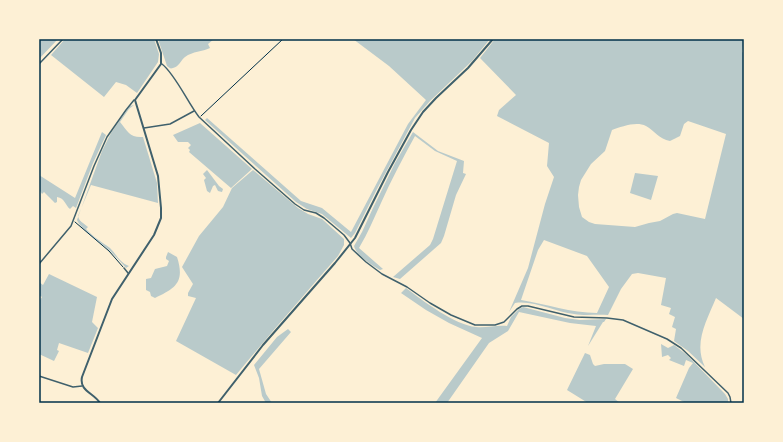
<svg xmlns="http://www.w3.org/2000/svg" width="783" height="442" viewBox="0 0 783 442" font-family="'Zilla Slab',serif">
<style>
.green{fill:#b9caca;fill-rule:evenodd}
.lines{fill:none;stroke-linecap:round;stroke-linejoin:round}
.path{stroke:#003049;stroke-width:1}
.minor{stroke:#3f606c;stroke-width:1.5}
.tertiary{stroke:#3f606c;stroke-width:2}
.neatline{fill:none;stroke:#003049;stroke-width:1.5}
</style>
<rect width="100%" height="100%" fill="#fdf0d5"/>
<path class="green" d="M 39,39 L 58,39 L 39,59 Z
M 65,39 L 154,39 L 159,54 L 158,62 L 137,93 L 126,85 L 116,82 L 104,97 L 51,55 Z
M 158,39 L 214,39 L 208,44 L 210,48 C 202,52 193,51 185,57 C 181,60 179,67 173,68 C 170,69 170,68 167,66 Z
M 353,39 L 490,39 L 472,61 L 430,101 L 415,118 L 377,189 L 355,233 L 351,238 L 322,214 L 307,209 L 296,202 L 205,120 L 207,118 L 301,201 L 322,208 L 351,232 L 408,124 L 426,100 L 389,66 Z
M 495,39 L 744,39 L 742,52 L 744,53 L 744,319 L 716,298 C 707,320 693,343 705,367 L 688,351 L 674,341 L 676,329 L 672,327 L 675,317 L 669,314 L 671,308 L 661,305 L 666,278 L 638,273 L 632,274 L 621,289 L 608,315 C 597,314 585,316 574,314 C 555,312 534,300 515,303 L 509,312 L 528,268 L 545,204 L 554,177 L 547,166 L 549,143 L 497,116 L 499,110 L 516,95 L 480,58 ZM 688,121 L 726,134 L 705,219 L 677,213 L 673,214 L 660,221 L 649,223 L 635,227 L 595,224 L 589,222 L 582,217 L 579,207 L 578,195 L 579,187 L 581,180 L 591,164 L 605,151 L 612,130 C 621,127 636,121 646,126 C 655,131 659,139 670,141 L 680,136 L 684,124 ZM 544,240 L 587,256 L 609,287 L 597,313 C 571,313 546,304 521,300 L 538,250 Z
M 134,105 L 129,109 L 120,122 C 128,132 130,138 143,137 L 157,183 L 158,203 L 91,185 L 78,216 C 79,222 84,223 88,227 L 86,229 C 93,237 102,242 110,248 C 116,254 120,263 129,266 L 126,268 C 121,262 115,256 109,250 C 100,242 81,230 77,220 L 102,151 L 111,133 L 127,110 L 130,106 Z
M 200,123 L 252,169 L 231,188 L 189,152 L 190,150 L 188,148 L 191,145 L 188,142 L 178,142 L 173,135 Z
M 102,132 L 106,135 L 93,163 L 76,208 L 73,206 L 70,209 C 65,205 65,198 57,197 L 57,202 L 55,203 L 44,192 L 42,194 L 39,189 L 39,175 L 75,198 Z
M 413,132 L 438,151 L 464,161 L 463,173 L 466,174 L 456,195 L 444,236 L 441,243 L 400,279 L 393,277 L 430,245 L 433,239 L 457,161 L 435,151 L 415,136 C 403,158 391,180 381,203 C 374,218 368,233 359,248 L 383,269 L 380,270 C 373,266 355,254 354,246 L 362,232 L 373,208 L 395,163 Z
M 207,170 L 219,186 L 223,189 L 222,192 L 218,191 L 215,185 L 213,186 L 210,193 L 207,191 L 204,180 L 206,178 L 203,174 Z
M 253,170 L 298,208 L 308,214 L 322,219 L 344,239 L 344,245 L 338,256 C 304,295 269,335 236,375 L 176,341 L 196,298 L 188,296 L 188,293 L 193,284 L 182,267 L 199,236 L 223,207 L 232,188 Z
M 635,173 L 658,176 L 651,200 L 630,193 Z
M 168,252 L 177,257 C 185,282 176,288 155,298 L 151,296 L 150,292 L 146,290 L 146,279 L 151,278 L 155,269 L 167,266 L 169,261 L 166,259 L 166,257 Z
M 49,274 L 97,297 L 92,322 L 98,328 L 88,353 L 59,343 L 57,350 L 59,351 L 54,361 L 39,354 L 39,302 L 42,297 L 39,295 L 39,282 L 43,285 Z
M 406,288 C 423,301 455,325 476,327 C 486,328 497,325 507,326 L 511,317 L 519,309 L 523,307 L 565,318 L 580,320 L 606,319 L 604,322 L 603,322 L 588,346 L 596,326 L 570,323 L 519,312 L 508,331 L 489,343 L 447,403 L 435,403 L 482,338 L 449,323 L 426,310 L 401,293 Z
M 288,329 L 291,332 L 259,369 L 266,394 L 272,403 L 266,403 L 262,396 L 259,378 L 254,365 L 277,337 Z
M 661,344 L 668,348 L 674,345 L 687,355 L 725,394 L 728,399 L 728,403 L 686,403 L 676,398 L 689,368 L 693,363 L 686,360 L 684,366 L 669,360 L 671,358 L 668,355 L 662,357 Z
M 585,353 L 590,355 L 593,364 L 595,366 L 604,364 L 625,364 L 633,369 L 615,399 L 620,403 L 588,403 L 567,390 Z"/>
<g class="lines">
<path class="path" d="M 201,116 L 283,39
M 75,222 L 109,251 L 123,267"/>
<path class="minor" d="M 39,64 L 63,39
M 162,64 C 175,74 188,103 199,117 L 255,169 L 295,204 L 304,210 L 316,213 L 324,218 L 344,235 L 350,243 L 352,249 L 366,262 L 382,274 L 407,287 L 430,303 L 451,315 L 475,325 L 495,325 L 504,322 L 517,309 L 522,306 L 528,306 L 574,317 L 607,318 L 623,320 L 667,339 L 681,348 L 728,393 L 730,397 L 731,403
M 144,128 L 170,124 L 194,111
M 39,264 L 71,226 L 94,166 L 107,137 L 126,110 L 134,100
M 124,268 L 128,273
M 39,376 L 73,387 L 82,386"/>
<path class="tertiary" d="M 100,403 C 94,393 79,391 82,377 L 112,299 L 154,235 L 161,218 L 161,208 L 158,176 L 135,100 L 161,64 L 161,53 L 156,39
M 218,403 L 263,345 L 335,263 L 355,238 L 388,172 L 411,130 L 423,112 L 436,98 L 468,68 L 493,39"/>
</g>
<rect width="783" height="442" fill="none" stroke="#fdf0d5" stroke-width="80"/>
<rect x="40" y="40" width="703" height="362" class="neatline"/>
</svg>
